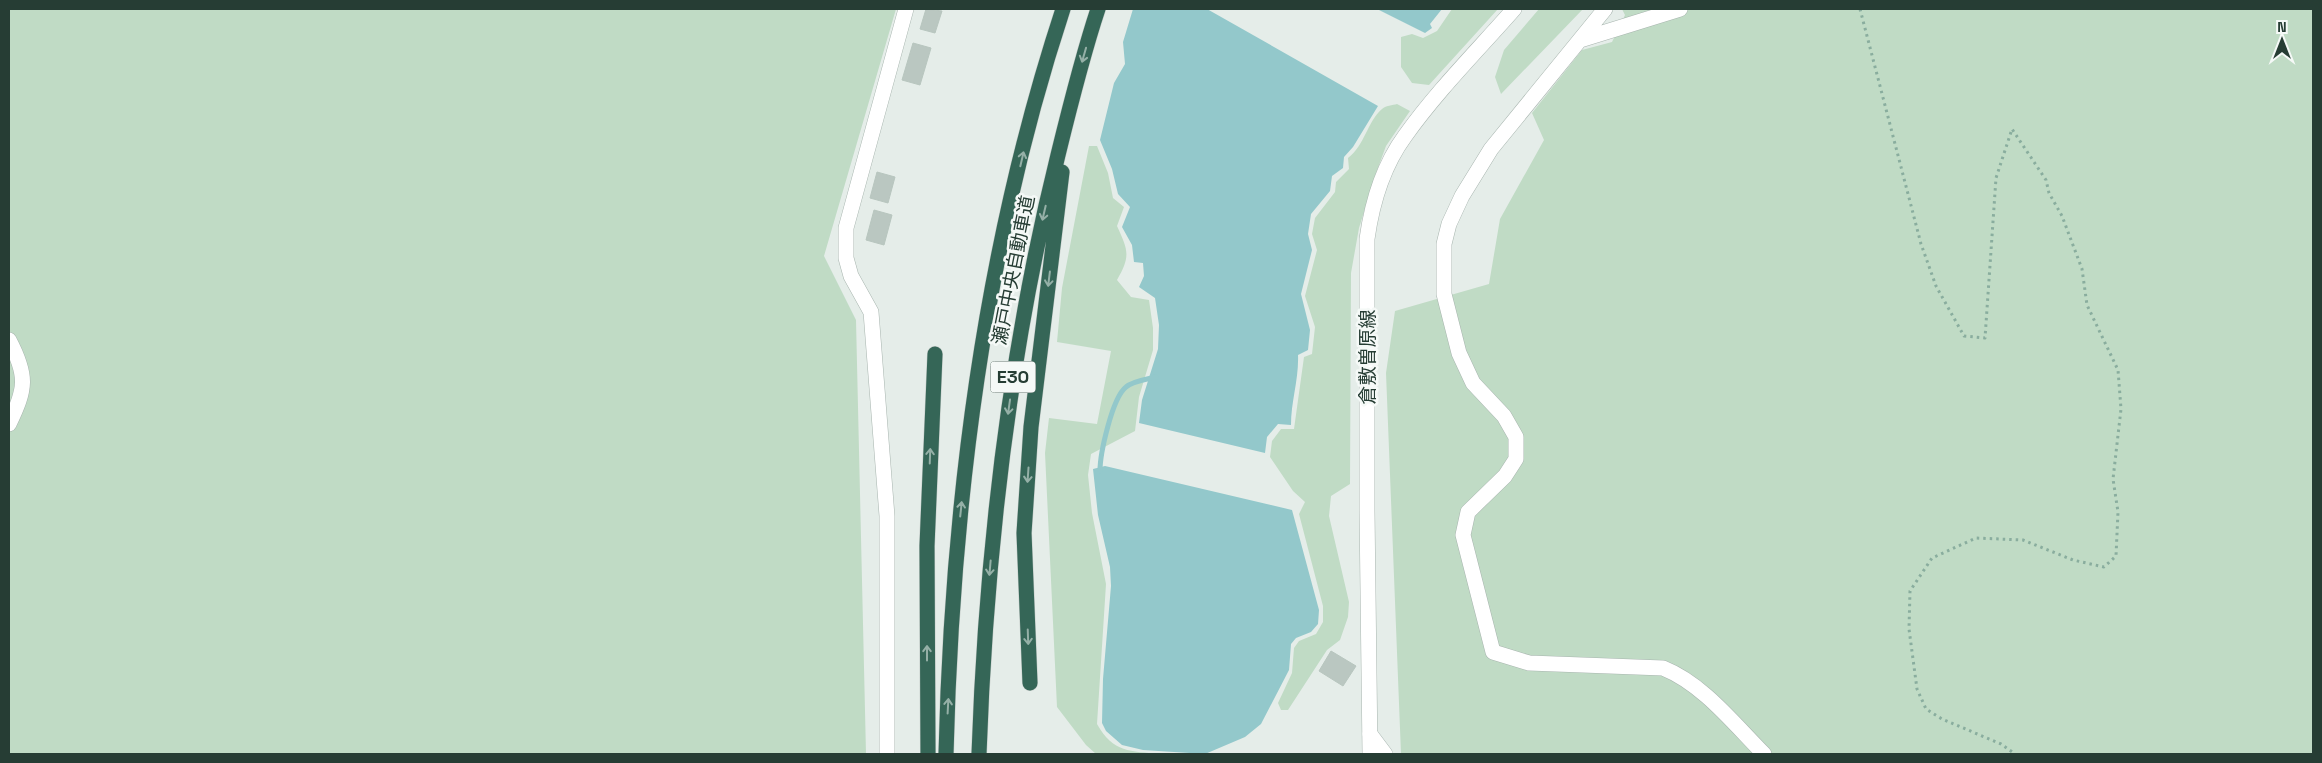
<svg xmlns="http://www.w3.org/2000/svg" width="2322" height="763" viewBox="0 0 2322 763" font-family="'Space Grotesk','Noto Sans JP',sans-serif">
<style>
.green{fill:#c0dbc5}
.water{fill:#93c8cb}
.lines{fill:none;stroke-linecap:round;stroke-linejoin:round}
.stream{stroke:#93c8cb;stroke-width:5}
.building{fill:#bac7c1;stroke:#b8c6bf}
.minor-casing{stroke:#a8b5af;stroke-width:16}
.tertiary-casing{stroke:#a8b5af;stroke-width:16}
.motorway-casing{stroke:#c2c9c6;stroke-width:16}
.path{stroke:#89ad9e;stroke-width:3;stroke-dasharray:2.5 4;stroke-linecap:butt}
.minor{stroke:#fff;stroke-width:15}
.tertiary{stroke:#fff;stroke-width:15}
.motorway{stroke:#356657;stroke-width:15}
.oneway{stroke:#95b0a7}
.labels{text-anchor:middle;stroke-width:5;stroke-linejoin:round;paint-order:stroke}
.shield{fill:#f5f9f7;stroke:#64756e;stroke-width:1}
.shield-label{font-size:18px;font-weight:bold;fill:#263d34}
.street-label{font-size:19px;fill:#263d34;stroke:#f5f9f7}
</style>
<rect width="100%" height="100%" fill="#e5ede9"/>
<path class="green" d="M 9,9 L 896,9 L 824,256 L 856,320 L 866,754 L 9,754 Z
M 1452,9 L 1498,9 L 1429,85 L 1412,83 L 1401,67 L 1401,37 L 1412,34 L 1423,38 L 1437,31 Z
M 1539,9 L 1583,9 L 1501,94 L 1495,77 L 1504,50 Z
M 1622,9 L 2313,9 L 2313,754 L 1401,754 L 1386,373 L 1395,311 L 1489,284 L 1500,219 L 1544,140 L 1532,113 L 1582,50 L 1612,42 L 1625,15 Z
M 1397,104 L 1410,111 L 1386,146 L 1375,176 L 1359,228 L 1351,273 L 1350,484 L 1331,496 L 1329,516 L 1349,602 L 1348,617 L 1340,640 L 1327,650 L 1288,710 L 1281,710 L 1278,703 L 1292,673 L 1294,648 L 1299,641 L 1316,634 L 1323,622 L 1323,606 L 1299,514 L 1305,502 L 1293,491 L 1270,457 L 1272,441 L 1281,429 L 1294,429 L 1304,357 L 1312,354 L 1315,327 L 1305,296 L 1317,250 L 1312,234 L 1315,218 L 1335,192 L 1336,182 L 1349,169 L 1348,158 C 1365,145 1367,122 1382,109 C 1385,106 1393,105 1397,104 Z
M 1089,146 L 1097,146 L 1108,173 L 1113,198 L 1124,207 L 1117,226 C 1128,250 1131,256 1117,280 L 1131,297 L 1149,300 L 1153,328 L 1153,350 L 1139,397 L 1135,431 L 1091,454 L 1088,475 L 1092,513 L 1106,584 L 1097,724 C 1113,753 1131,751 1159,754 L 1096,754 L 1086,745 L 1057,707 L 1045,453 L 1049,418 L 1097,424 L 1111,351 L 1057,342 L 1062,288 Z"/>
<path class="water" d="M 1133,9 L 1207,9 L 1378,106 L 1353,147 L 1344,157 L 1343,168 L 1332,176 L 1330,191 L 1311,214 L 1308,234 L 1312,250 L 1301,294 L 1310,330 L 1308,350 L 1298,355 C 1299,379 1291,401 1291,425 L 1278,424 L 1267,437 L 1265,453 L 1139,423 L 1142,400 L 1158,349 L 1159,325 L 1155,298 L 1139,287 L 1144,276 L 1143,263 L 1134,262 L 1132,245 L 1122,227 L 1130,207 L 1118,194 L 1112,169 L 1100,140 L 1114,83 L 1125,64 L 1123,42 Z
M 1377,9 L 1442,9 L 1430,24 L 1432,28 L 1425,33 Z
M 1105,466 L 1292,510 L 1319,610 L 1318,624 L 1311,632 L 1296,638 L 1291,644 L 1289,670 L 1261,724 L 1245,737 L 1205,754 L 1143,750 L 1122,745 L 1106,731 L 1102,723 L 1103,679 L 1111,586 L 1110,567 L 1098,515 L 1093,469 Z"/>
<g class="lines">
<path class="stream" d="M 1100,471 C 1100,454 1112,398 1126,387 C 1133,381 1148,379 1156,377"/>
</g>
<path class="building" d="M 926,9 L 942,11 L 935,33 L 920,29 Z
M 913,43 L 931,48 L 920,85 L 902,80 Z
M 877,172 L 895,177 L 888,203 L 870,198 Z
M 874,210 L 892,215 L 884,245 L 866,240 Z
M 1331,651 L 1356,666 L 1343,686 L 1319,671 Z"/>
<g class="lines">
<g class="minor-casing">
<path id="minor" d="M 1605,9 L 1491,149 L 1462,196 L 1449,224 L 1444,244 L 1444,294 L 1459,353 L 1473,383 L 1504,416 L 1516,437 L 1516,459 L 1505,476 L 1468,512 L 1463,535 L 1493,652 L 1529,663 L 1663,668 C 1703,684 1734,724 1764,754
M 1580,40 L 1680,9
M 9,340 C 28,376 26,389 9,424
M 1370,734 L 1385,754
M 887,754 L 887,516 L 871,312 L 851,276 L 846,258 L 846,228 L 906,9"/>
</g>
<g class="tertiary-casing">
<path id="tertiary" d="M 1370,754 L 1367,511 L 1367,239 C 1372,203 1383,166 1405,136 C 1437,91 1478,50 1514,9"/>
</g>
<g class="motorway-casing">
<path id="motorway" d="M 1030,683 L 1024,533 L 1031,427 L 1062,172
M 928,754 L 927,546 L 935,354
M 946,754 C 952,503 984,249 1063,9
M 979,754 C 986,552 1009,352 1058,155 C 1070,106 1082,57 1098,9"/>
</g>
<path class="path" d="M 1860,9 L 1921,244 L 1936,286 L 1964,336 L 1985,338 L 1996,178 L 2012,129 L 2046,180 L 2049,193 L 2062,216 L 2082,269 L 2087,305 L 2118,370 L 2121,409 L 2113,479 L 2118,512 L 2116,556 L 2104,567 L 2073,560 L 2023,540 L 1976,538 L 1932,558 L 1910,591 L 1909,629 L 1917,689 L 1926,709 L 1942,719 L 2001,744 L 2015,754"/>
<use href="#minor" class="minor"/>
<use href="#tertiary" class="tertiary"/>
<use href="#motorway" class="motorway"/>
</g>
<defs><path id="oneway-shaft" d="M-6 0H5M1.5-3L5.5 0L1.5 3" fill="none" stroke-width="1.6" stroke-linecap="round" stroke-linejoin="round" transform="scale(1.25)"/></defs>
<g class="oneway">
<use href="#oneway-shaft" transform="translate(1084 55) rotate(106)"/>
<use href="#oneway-shaft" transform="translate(1022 159) rotate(-77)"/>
<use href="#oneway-shaft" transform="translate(1044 213) rotate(103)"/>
<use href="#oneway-shaft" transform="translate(1049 279) rotate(97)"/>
<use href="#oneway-shaft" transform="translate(1009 407) rotate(98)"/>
<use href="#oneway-shaft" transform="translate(930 456) rotate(-88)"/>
<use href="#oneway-shaft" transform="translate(1028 475) rotate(94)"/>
<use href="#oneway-shaft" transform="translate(961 509) rotate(-84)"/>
<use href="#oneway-shaft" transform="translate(990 568) rotate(95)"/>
<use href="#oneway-shaft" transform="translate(1028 637) rotate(88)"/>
<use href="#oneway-shaft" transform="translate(927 653) rotate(-90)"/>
<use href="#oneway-shaft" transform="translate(948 706) rotate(-87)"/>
</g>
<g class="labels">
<rect class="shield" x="990.5" y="361.5" width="45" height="31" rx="4"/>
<g class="shield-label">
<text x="1013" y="383">E30</text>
</g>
<g class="street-label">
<text transform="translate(1013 270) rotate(-79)" y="7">瀬戸中央自動車道</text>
<text transform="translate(1367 357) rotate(-90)" y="7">倉敷曽原線</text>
</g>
</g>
<rect width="2322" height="763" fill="none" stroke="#263d34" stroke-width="20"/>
<g transform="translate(2282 40)" stroke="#f5f9f7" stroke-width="4" paint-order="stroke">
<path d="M0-4L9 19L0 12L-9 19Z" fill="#263d34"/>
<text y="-8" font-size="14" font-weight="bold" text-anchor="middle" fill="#263d34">N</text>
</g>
</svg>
